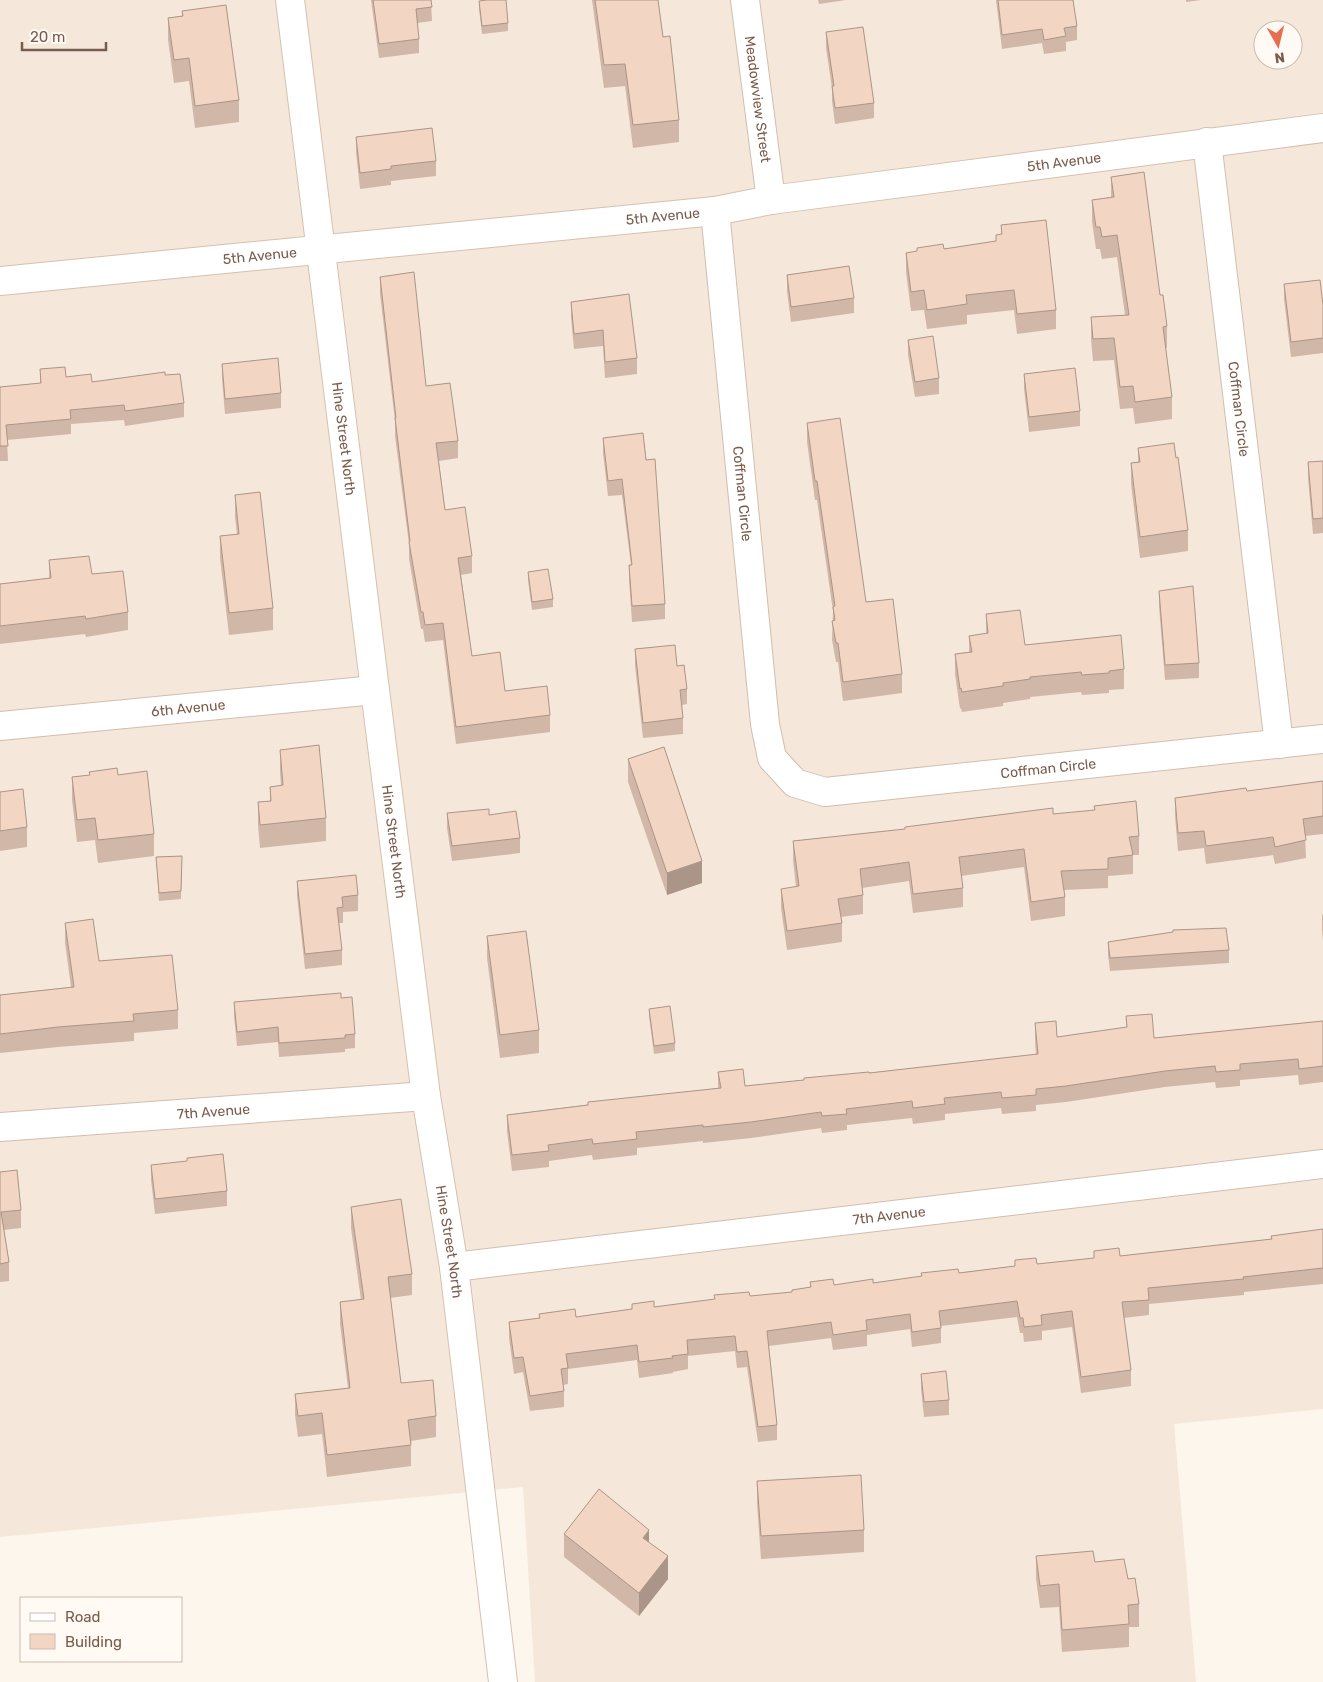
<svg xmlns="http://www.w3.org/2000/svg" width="1323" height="1682" viewBox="0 0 1323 1682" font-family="Rubik,sans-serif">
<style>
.residential{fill:#f5e8da;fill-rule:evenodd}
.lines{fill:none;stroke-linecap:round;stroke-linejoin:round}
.street-casing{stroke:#d1beb0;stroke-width:30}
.secondary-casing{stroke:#d6c0b0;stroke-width:30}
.street{stroke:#fff;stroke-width:28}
.secondary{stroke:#fff;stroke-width:28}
.wall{fill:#d1b7a8}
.shaded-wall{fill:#aa9588}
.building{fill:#f3d5c3;stroke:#aa9588}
.labels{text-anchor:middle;stroke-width:4.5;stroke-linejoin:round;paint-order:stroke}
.street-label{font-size:14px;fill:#7a5c4d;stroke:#fffaf3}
</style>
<rect width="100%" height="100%" fill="#fdf6ec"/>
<path class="residential" d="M 0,0 L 1323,0 L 1323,1409 L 1174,1424 L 1196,1682 L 535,1682 L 523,1487 L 0,1537 ZM 1263,30 L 1293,30 L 1293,60 L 1263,60 Z"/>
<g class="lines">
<g class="street-casing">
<g id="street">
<path id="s1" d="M 745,0 L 771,200"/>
<path id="s2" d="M 1207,142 L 1279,744"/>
<path id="s3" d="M 715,211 L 765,724 L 772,758 L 795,783 L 825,792 L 1323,739"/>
<path id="s4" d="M 0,726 L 375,690"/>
<path id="s5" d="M 0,1127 L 426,1096"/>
<path id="s6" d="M 454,1267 L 1323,1164"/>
</g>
</g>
<g class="secondary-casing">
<g id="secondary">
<path id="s7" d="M 290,0 L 375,690 L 426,1096 L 454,1267 L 503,1682"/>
<path id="s8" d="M 0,281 L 715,211 L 771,200 L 1323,128"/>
</g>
</g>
<use href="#street" class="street"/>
<use href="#secondary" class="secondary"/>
</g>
<path class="wall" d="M 371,0 L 431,0 L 432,21 L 417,23 L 419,39 L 419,53 L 379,58 Z
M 592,0 L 658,0 L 663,37 L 679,120 L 679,142 L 633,148 L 625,86 L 604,88 Z
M 818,0 L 846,0 L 819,4 Z
M 996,0 L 1073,0 L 1077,26 L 1077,40 L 1066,42 L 1066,51 L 1044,54 L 1042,43 L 1002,49 Z
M 1186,0 L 1201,0 L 1186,2 Z
M 479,1 L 508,23 L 508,31 L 482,34 L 479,9 Z
M 182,11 L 239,100 L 239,122 L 195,128 L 189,81 L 174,83 L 168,40 L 168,18 L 182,16 Z
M 826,32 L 874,103 L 874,118 L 835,124 L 832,101 L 832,88 L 826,48 Z
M 356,137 L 436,161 L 436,176 L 391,181 L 391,185 L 360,189 L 356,152 Z
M 1111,177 L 1160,295 L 1167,326 L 1167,348 L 1165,348 L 1172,397 L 1172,419 L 1135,424 L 1133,408 L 1120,409 L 1114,360 L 1093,361 L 1091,339 L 1091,317 L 1125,315 L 1117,257 L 1102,259 L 1100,249 L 1096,249 L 1092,222 L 1092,200 L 1111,197 Z
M 1001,225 L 1056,310 L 1056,329 L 1017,334 L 1014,310 L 967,315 L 967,324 L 927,329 L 924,310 L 911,311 L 906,272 L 906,253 L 917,251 L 917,248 L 944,249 L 996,241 L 996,235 L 1001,234 Z
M 787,275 L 854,298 L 854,313 L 791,322 L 787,291 Z
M 380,277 L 426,386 L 458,441 L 458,458 L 439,461 L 445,510 L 472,556 L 472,573 L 461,575 L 472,656 L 505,691 L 550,715 L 550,732 L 456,744 L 443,640 L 425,642 L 423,629 L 421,629 L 409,559 L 409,544 L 395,436 L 395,421 L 380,294 Z
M 1284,284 L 1323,305 L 1323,353 L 1291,357 L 1284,299 Z
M 571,302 L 637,358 L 637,374 L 605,378 L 603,346 L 574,349 L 571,318 Z
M 908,340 L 939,378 L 939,394 L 915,397 L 908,355 Z
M 222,364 L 281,393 L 281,408 L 225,414 L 222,379 Z
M 40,369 L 66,377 L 92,382 L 165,375 L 184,403 L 184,417 L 125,426 L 124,420 L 71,424 L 71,434 L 7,440 L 8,461 L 0,461 L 0,387 L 40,383 Z
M 1024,374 L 1080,411 L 1080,426 L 1029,432 L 1024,389 Z
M 807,423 L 866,602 L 902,674 L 902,693 L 843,701 L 838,662 L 836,662 L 832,640 L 833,611 L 817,500 L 815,500 L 807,442 Z
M 643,433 L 665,604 L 665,619 L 632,622 L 629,580 L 629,565 L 631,565 L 622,495 L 608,496 L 603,453 L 603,438 Z
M 1138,448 L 1188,530 L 1188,551 L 1140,558 L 1131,484 L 1131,463 L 1138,462 Z
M 1323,461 L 1323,533 L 1313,534 L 1308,478 L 1308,462 Z
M 235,495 L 273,608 L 273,630 L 229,635 L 220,558 L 220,536 L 237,534 L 235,517 Z
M 49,560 L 92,574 L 128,612 L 128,630 L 86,637 L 85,634 L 0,644 L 0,584 L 49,578 Z
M 528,572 L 553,599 L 553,607 L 532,610 L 528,580 Z
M 1159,591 L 1199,663 L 1199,678 L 1165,680 L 1159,606 Z
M 986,614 L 1025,645 L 1124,669 L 1124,689 L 1109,690 L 1109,693 L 1082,695 L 1081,692 L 1030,697 L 1030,699 L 1003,703 L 1003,706 L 962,712 L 961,708 L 960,709 L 955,674 L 955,654 L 969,652 L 969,636 L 986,634 Z
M 635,649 L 677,666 L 687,689 L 687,704 L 682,705 L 683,718 L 683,734 L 643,738 L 635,665 Z
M 280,750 L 326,818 L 326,841 L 260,848 L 258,825 L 258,802 L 270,801 L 270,787 L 281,786 L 280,772 Z
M 628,759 L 702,883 L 667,895 L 628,782 Z
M 118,775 L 154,834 L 154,856 L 98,863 L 95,840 L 77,842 L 72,800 L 72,777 Z
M 1323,781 L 1323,834 L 1305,836 L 1306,858 L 1275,864 L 1273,855 L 1206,864 L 1204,848 L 1178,851 L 1175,816 L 1175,798 L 1247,791 Z
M 0,792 L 27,827 L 27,847 L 0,851 Z
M 447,813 L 489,815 L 520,838 L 520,853 L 452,861 L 447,828 Z
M 1053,814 L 1139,836 L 1139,855 L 1133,855 L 1133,874 L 1108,876 L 1108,888 L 1064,890 L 1065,897 L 1065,916 L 1031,921 L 1024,867 L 961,876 L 963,888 L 963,907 L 913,913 L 909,881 L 862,888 L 863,895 L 863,914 L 841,917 L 842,923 L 842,942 L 787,950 L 781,908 L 781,889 L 796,887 L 793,860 L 793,841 Z
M 182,856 L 181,899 L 159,901 L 156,857 Z
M 297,881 L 358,895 L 358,911 L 343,912 L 343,923 L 339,923 L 342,950 L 342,965 L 305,969 L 297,896 Z
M 1323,914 L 1323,941 L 1322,930 L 1322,915 Z
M 65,923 L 99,961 L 178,1010 L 178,1029 L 134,1033 L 134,1041 L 58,1047 L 0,1053 L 0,995 L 71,987 L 65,943 Z
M 487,936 L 539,1030 L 539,1053 L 500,1058 L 487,958 Z
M 1108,942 L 1229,950 L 1229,963 L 1110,971 L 1108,955 Z
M 341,998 L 355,1034 L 355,1048 L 345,1049 L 345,1052 L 279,1057 L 278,1042 L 237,1046 L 234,1016 L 234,1002 Z
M 649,1009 L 675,1043 L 675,1051 L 654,1054 L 649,1016 Z
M 1126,1016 L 1154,1038 L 1323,1021 L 1323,1082 L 1299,1085 L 1298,1075 L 1240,1080 L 1240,1086 L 1216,1088 L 1215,1082 L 1165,1087 L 1066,1102 L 1036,1105 L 1036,1111 L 1002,1114 L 1001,1108 L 945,1114 L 945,1120 L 913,1124 L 912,1118 L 847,1125 L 847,1130 L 822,1133 L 821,1128 L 751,1138 L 703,1143 L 703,1141 L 637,1148 L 637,1155 L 593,1160 L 592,1155 L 549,1161 L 549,1167 L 512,1171 L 507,1131 L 507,1115 L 718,1088 L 718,1072 L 745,1086 L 1036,1055 L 1035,1039 L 1035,1023 L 1057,1037 L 1126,1028 Z
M 151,1165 L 227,1191 L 227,1206 L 155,1214 L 151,1180 Z
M 0,1172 L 21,1210 L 21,1228 L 4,1230 L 9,1262 L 9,1281 L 0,1282 Z
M 351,1207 L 412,1274 L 412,1295 L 390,1298 L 401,1383 L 436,1416 L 436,1437 L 411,1441 L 411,1466 L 327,1477 L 322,1434 L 298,1437 L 295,1415 L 295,1394 L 348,1388 L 340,1324 L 340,1302 L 361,1300 L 351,1228 Z
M 1323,1229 L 1323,1284 L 1244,1292 L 1244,1295 L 1149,1304 L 1149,1315 L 1124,1318 L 1131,1370 L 1131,1386 L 1081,1393 L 1072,1327 L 1042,1331 L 1042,1340 L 1024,1342 L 1023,1333 L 1020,1333 L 1017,1317 L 941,1326 L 941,1343 L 912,1347 L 910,1329 L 867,1335 L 867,1346 L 833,1350 L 831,1338 L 769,1346 L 777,1425 L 777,1440 L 758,1442 L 747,1367 L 737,1368 L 735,1351 L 688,1356 L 688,1369 L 673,1372 L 673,1373 L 639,1378 L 637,1360 L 568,1369 L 568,1384 L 563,1385 L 564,1391 L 564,1407 L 530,1411 L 523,1372 L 514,1374 L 509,1338 L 509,1322 L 539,1318 L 539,1314 L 576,1317 L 632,1309 L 632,1304 L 654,1307 L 792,1292 L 810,1287 L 810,1282 L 834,1285 L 873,1283 L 1015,1266 L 1015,1260 L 1037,1264 L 1120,1256 L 1271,1239 Z
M 921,1374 L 949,1400 L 949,1415 L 924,1417 L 921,1389 Z
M 757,1481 L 864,1530 L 864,1552 L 761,1559 L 757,1504 Z
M 564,1534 L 649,1542 L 668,1579 L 639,1616 L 564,1557 Z
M 1036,1556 L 1095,1562 L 1128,1579 L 1139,1604 L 1139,1627 L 1129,1627 L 1129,1647 L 1062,1652 L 1059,1607 L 1040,1608 L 1036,1579 Z"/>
<path class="shaded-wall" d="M 702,861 L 702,883 L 667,895 L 667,873 Z
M 649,1530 L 649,1553 L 643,1538 Z
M 668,1556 L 668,1579 L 639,1616 L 639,1593 Z"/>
<path class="building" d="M 373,0 L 431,0 L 432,7 L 416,9 L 419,39 L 379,44 Z
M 487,0 L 506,0 L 508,23 L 482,26 L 479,1 Z
M 595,0 L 658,0 L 663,37 L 670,36 L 679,120 L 633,125 L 625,64 L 604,65 Z
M 998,0 L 1073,0 L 1077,26 L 1064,28 L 1066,36 L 1044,40 L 1042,29 L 1002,35 Z
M 226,5 L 239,100 L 195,106 L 189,58 L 174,60 L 168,18 L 183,16 L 182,11 Z
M 863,27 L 874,103 L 835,108 L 832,86 L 834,86 L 826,32 Z
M 432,128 L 436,161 L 391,166 L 391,169 L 360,173 L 356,137 Z
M 1144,172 L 1160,295 L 1163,295 L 1167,326 L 1163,327 L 1172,397 L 1135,402 L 1133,386 L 1120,387 L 1114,338 L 1093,339 L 1091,317 L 1129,315 L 1117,235 L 1102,237 L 1100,227 L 1096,227 L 1092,200 L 1114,197 L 1111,177 Z
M 1046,220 L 1056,310 L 1017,314 L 1014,290 L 966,295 L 967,304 L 927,310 L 924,290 L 911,292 L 906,253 L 917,251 L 917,248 L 943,244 L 944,249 L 996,241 L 996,235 L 1002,234 L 1001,225 Z
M 849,266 L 854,298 L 791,307 L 787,275 Z
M 414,272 L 426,386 L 450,383 L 458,441 L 436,443 L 445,510 L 465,507 L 472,556 L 458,558 L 472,656 L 500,652 L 505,691 L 547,686 L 550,715 L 456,727 L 443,623 L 425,625 L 423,612 L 421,612 L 409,542 L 410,541 L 395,418 L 396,418 L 380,277 Z
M 1320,280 L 1323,305 L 1323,338 L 1291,342 L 1284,284 Z
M 629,294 L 637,358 L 605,362 L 603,330 L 574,334 L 571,302 Z
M 933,336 L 939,378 L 915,382 L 908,340 Z
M 278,358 L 281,393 L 225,399 L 222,364 Z
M 65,367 L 66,377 L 91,374 L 92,382 L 165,372 L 165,375 L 180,374 L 184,403 L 125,411 L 124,405 L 70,410 L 71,419 L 6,425 L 8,446 L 0,446 L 0,387 L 41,383 L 40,369 Z
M 1075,368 L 1080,411 L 1029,417 L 1024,374 Z
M 840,418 L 866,602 L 893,599 L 902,674 L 843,682 L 838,643 L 836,643 L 832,621 L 835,620 L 833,607 L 835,606 L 817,481 L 815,481 L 807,423 Z
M 643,433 L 646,460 L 655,459 L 665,604 L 632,606 L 629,565 L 632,565 L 622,479 L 608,481 L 603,438 Z
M 1174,443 L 1176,458 L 1178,457 L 1188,530 L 1140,537 L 1131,463 L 1140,462 L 1138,448 Z
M 1323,461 L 1323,518 L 1313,519 L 1308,462 Z
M 260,492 L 273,608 L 229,613 L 220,536 L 239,534 L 235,495 Z
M 89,556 L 92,574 L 123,571 L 128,612 L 86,619 L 85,616 L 0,626 L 0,584 L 51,578 L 49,560 Z
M 548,569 L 553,599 L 532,602 L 528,572 Z
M 1193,586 L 1199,663 L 1165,665 L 1159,591 Z
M 1020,610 L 1025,645 L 1121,635 L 1124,669 L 1109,671 L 1109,673 L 1082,675 L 1081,672 L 1030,677 L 1030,679 L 1003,683 L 1003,686 L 962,692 L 961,688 L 960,689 L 955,654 L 972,652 L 969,636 L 988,633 L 986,614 Z
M 675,645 L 677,666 L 684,665 L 687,689 L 680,690 L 683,718 L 643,723 L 635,649 Z
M 319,745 L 326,818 L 260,825 L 258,802 L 271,801 L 270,787 L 283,785 L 280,750 Z
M 664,747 L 702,861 L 667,873 L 628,759 Z
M 117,768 L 118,775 L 147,771 L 154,834 L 98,840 L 95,818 L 77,820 L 72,777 L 90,775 L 89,772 Z
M 1323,781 L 1323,816 L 1303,819 L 1306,840 L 1275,847 L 1273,837 L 1206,846 L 1204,831 L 1178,833 L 1175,798 L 1246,788 L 1247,791 Z
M 23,789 L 27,827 L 0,831 L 0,792 Z
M 1136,801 L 1139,836 L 1129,837 L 1133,855 L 1108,858 L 1108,869 L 1061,871 L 1065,897 L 1031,902 L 1024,849 L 959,857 L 963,888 L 913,894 L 909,862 L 860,869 L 863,895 L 838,899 L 842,923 L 787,931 L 781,889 L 799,886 L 793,841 L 905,829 L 905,827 L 1053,808 L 1053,814 L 1095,810 L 1094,806 Z
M 489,809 L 489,815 L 516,811 L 520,838 L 452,846 L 447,813 Z
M 182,856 L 181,891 L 159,893 L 156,857 Z
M 356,875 L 358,895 L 342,897 L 343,907 L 337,908 L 342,950 L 305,954 L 297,881 Z
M 93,919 L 99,961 L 172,955 L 178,1010 L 133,1014 L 134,1021 L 58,1027 L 0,1034 L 0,995 L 74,987 L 65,923 Z
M 1226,928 L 1229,950 L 1110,958 L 1108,942 L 1173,932 L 1173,930 Z
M 526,931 L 539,1030 L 500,1035 L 487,936 Z
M 341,993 L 341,998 L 352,997 L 355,1034 L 345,1035 L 345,1038 L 279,1043 L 278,1027 L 237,1032 L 234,1002 Z
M 670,1006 L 675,1043 L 654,1046 L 649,1009 Z
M 1152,1014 L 1154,1038 L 1323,1021 L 1323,1066 L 1299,1069 L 1298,1059 L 1240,1064 L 1240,1070 L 1216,1072 L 1215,1066 L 1165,1071 L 1066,1086 L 1036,1089 L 1036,1095 L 1002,1098 L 1001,1092 L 944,1098 L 945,1104 L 913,1108 L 912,1101 L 846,1109 L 847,1114 L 822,1116 L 821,1112 L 751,1122 L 703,1127 L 703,1125 L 636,1132 L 637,1139 L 593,1144 L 592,1139 L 548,1145 L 549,1151 L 512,1155 L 507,1115 L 588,1105 L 588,1102 L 721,1088 L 718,1072 L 743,1069 L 745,1086 L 804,1080 L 804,1078 L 869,1072 L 869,1073 L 1038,1054 L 1035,1023 L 1056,1021 L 1057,1037 L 1127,1027 L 1126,1016 Z
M 223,1154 L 227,1191 L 155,1199 L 151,1165 L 187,1161 L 187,1158 Z
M 17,1170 L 21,1210 L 1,1212 L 9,1262 L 0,1264 L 0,1172 Z
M 401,1199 L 412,1274 L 388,1277 L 401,1383 L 433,1380 L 436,1416 L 408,1420 L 411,1445 L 327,1455 L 322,1413 L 298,1416 L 295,1394 L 350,1388 L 340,1302 L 364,1299 L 351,1207 Z
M 1323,1229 L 1323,1268 L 1243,1277 L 1244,1279 L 1148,1288 L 1149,1300 L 1122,1302 L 1131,1370 L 1081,1377 L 1072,1311 L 1041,1315 L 1042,1325 L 1024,1327 L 1023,1318 L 1020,1318 L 1017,1301 L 939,1311 L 941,1328 L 912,1332 L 910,1314 L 866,1320 L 867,1330 L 833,1335 L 831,1322 L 767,1331 L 777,1425 L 758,1427 L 747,1351 L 737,1352 L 735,1336 L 687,1340 L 688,1354 L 672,1356 L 673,1358 L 639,1362 L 637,1345 L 566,1354 L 568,1368 L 561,1369 L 564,1391 L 530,1396 L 523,1357 L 514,1358 L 509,1322 L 540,1318 L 539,1314 L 575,1309 L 576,1317 L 632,1309 L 632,1304 L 654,1301 L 654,1307 L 715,1299 L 714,1295 L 749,1292 L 750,1296 L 792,1292 L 792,1290 L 811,1287 L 810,1282 L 833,1279 L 834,1285 L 873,1279 L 873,1283 L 922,1276 L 921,1273 L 958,1269 L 959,1273 L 1015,1266 L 1015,1260 L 1036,1258 L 1037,1264 L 1094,1258 L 1094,1251 L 1119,1248 L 1120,1256 L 1272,1239 L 1271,1236 Z
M 946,1371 L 949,1400 L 924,1402 L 921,1374 Z
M 861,1475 L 864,1530 L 761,1536 L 757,1481 Z
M 599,1489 L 649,1530 L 643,1538 L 668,1556 L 639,1593 L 564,1534 Z
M 1093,1551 L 1095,1562 L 1124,1559 L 1128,1579 L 1135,1578 L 1139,1604 L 1128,1605 L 1129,1624 L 1062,1630 L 1059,1584 L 1040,1586 L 1036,1556 Z"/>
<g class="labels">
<g class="street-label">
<text dy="5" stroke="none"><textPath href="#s1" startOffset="100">Meadowview Street</textPath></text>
<text dy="5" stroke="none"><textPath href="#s8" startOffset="1071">5th Avenue</textPath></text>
<text dy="5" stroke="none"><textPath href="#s8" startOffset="666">5th Avenue</textPath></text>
<text dy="5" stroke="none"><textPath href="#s8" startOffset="261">5th Avenue</textPath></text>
<text dy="5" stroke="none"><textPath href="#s2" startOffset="269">Coffman Circle</textPath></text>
<text dy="5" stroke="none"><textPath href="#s7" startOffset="442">Hine Street North</textPath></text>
<text dy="5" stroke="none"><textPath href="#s3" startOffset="284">Coffman Circle</textPath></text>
<text dy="5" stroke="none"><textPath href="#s4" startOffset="189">6th Avenue</textPath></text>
<text dy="5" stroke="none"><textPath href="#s3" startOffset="840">Coffman Circle</textPath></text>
<text dy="5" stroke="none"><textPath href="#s7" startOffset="848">Hine Street North</textPath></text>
<text dy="5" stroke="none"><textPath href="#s5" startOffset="214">7th Avenue</textPath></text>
<text dy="5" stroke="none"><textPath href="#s6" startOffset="438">7th Avenue</textPath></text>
<text dy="5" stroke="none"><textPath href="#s7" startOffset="1252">Hine Street North</textPath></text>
</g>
</g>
<rect x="20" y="1597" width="162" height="65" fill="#fffaf3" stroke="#cabbb1"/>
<rect x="30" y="1613" width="25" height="8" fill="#ffffff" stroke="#cabbb1"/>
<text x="65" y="1622" font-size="15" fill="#7a5c4d">Road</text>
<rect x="30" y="1634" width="25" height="15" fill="#f3d5c3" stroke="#cabbb1"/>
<text x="65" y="1647" font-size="15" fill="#7a5c4d">Building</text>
<g transform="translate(1278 45) rotate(172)"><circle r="24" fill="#fffaf3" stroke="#cabbb1"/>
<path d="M0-4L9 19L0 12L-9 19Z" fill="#e76f51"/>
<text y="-8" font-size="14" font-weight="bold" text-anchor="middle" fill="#7a5c4d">N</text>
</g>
<path d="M22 42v8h84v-8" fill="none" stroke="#7a5c4d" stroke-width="2.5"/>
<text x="30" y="42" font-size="15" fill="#7a5c4d" stroke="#fffaf3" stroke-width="4" paint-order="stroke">20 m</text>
</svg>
